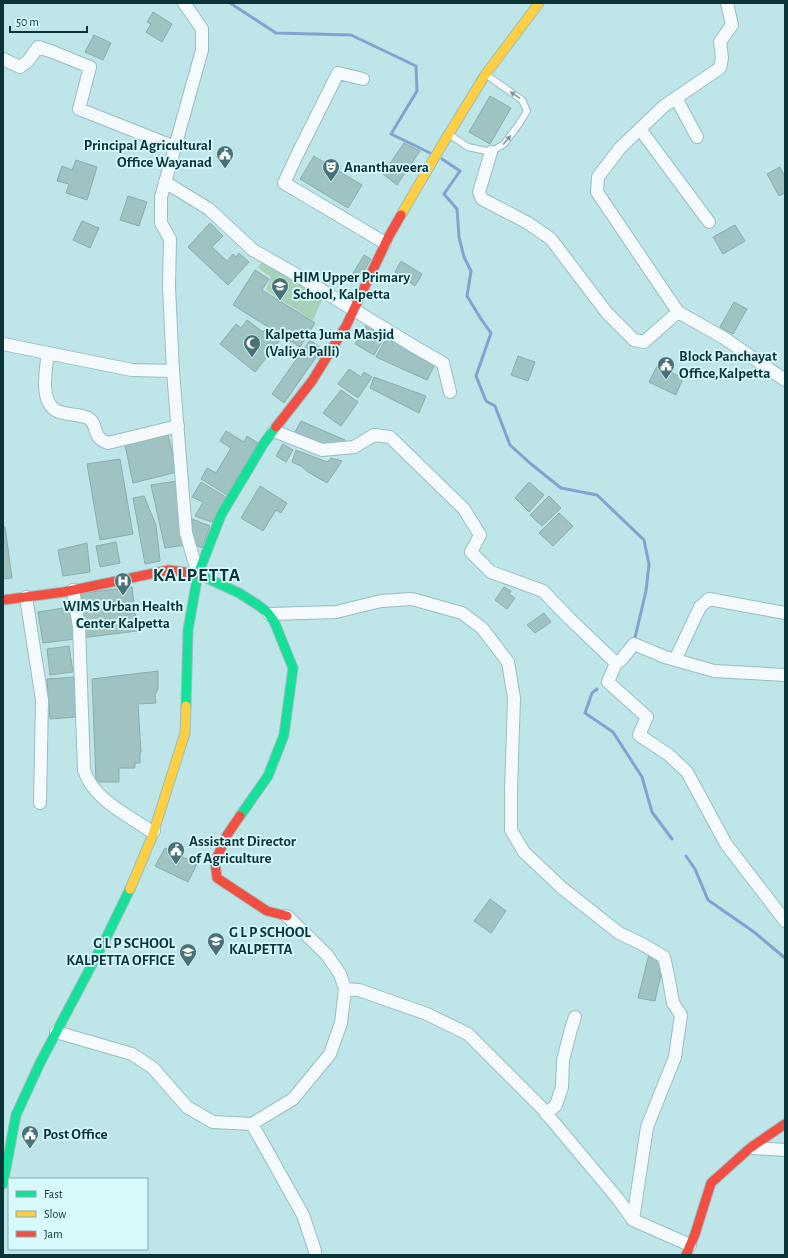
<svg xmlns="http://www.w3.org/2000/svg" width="788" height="1258" viewBox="0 0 788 1258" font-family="'Alegreya Sans',sans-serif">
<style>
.green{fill:#a7d2b9}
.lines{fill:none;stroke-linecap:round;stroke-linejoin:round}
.stream{stroke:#82a3d0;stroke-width:3}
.building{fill:#9ec3c2;stroke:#8aadac}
.lane-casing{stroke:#9abdc0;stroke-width:8}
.street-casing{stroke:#9abdc0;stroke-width:14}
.fast-casing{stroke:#9abdc0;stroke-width:11}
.slow-casing{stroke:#9abdc0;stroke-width:11}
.jam-casing{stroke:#9abdc0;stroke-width:11}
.lane{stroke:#f5fbfc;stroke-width:6}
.street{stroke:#f5fbfc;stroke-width:12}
.fast{stroke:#16e098;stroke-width:9}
.slow{stroke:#ffcf43;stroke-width:9}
.jam{stroke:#f24e42;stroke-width:9}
.oneway{fill:#80989a}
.labels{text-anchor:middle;stroke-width:3.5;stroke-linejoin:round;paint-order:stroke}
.poi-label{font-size:15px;font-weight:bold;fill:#0b3438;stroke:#d8fafd;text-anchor:start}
.district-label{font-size:19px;font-weight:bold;letter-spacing:1px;fill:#0b3438;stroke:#d8fafd}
</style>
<rect width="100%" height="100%" fill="#bee5e8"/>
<path class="green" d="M 262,261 L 323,297 L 313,321 L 266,290 L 271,277 L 258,268 Z"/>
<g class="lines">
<path class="stream" d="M 230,3 L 276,33 L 351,35 L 416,66 L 417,91 L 391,134 L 430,153
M 442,159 L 460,171 L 444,194 L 457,209 L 459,237 L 464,257 L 471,271 L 467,296 L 481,319 L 491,333 L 476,376 L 486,401 L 495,406 L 510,445 L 531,464 L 561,488 L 597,495 L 644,540 L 649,564 L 646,591 L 634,642
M 597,689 L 592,693 L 585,713 L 613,732 L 642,777 L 652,812 L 672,839
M 686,856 L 695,869 L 708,900 L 754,932 L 785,958"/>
</g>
<path class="building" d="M 153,12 L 172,24 L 162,42 L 146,32 L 151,24 L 147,22 Z
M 94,35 L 111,43 L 103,60 L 85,52 Z
M 490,96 L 511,108 L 490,144 L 469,132 Z
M 404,143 L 420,151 L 397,185 L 383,174 Z
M 314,156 L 362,185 L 348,208 L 300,179 Z
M 76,160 L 97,167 L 87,200 L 66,193 L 69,184 L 57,181 L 62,166 L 72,170 Z
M 780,167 L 784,175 L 785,174 L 785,193 L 779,196 L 767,174 Z
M 128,196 L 147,202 L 139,226 L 120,220 Z
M 82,221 L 99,228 L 90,248 L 73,240 Z
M 210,223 L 223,236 L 212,247 L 227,261 L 233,254 L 236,257 L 239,253 L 249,262 L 228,285 L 188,247 Z
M 735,225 L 745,241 L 723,254 L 713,237 Z
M 364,255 L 371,259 L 359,279 L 352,275 Z
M 401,261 L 422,274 L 415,286 L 395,272 Z
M 255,270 L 269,279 L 262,290 L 315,323 L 300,347 L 233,305 Z
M 734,302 L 747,309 L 733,334 L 720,327 Z
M 247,320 L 263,332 L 266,329 L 280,340 L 255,372 L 220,344 L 236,324 L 241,328 Z
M 367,324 L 386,335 L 374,355 L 355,344 Z
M 386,339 L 411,349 L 435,364 L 427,380 L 376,357 Z
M 310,340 L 322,349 L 284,403 L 272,394 Z
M 518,356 L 535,362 L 528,381 L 511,375 Z
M 657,366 L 683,378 L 676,395 L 649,382 Z
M 349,369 L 361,377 L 364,372 L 372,377 L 358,398 L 338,384 Z
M 374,377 L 426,396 L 419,413 L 370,388 Z
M 341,390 L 358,402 L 341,426 L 323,413 Z
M 301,421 L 345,440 L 344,444 L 321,444 L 294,434 Z
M 226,431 L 244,442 L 247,436 L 258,443 L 227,495 L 201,479 L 207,468 L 216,473 L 231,448 L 220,441 Z
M 168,435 L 177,472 L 133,483 L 125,445 Z
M 283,444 L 293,450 L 286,462 L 276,456 Z
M 296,450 L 327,462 L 331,458 L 342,461 L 327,483 L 308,472 L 301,466 L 292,462 Z
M 120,459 L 133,534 L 100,540 L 87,464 Z
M 177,481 L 186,545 L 165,548 L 151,485 Z
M 201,482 L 226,497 L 212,522 L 195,516 L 203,502 L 192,497 Z
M 529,482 L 544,495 L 529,512 L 515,498 Z
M 260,486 L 287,503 L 281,513 L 276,510 L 263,531 L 241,518 Z
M 144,496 L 156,525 L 160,561 L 145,564 L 133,498 Z
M 549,496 L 561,508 L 542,526 L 530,515 Z
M 559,513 L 573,526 L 553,546 L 539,533 Z
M 192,519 L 210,526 L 202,548 L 192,543 Z
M 5,527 L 12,578 L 3,579 L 3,528 Z
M 116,542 L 120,563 L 100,567 L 96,546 Z
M 87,543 L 90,572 L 63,576 L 58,550 Z
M 132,587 L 137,631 L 81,638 L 75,594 Z
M 504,587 L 511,591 L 509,594 L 515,598 L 507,609 L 495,600 Z
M 70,607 L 75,639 L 43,643 L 38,612 Z
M 544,613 L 551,622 L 535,633 L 527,625 Z
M 69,646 L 73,672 L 50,675 L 47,649 Z
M 158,671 L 158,689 L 155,695 L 156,703 L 138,704 L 141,752 L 140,754 L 140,763 L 135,763 L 135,768 L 119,768 L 119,782 L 96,782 L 92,679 Z
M 74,677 L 77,717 L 50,719 L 47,679 Z
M 165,848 L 197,864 L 188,882 L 155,866 Z
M 490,899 L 506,911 L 491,933 L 474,921 Z
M 649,954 L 658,957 L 656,962 L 660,965 L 659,973 L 661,974 L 655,1001 L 638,998 Z"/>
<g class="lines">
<g class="lane-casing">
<path id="lane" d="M 450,135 L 468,147 L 491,152 L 504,144 L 519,124 L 527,111 L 522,100 L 488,76"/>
</g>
<g class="street-casing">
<path id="street" d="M 184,3 L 202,29 L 202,50 L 161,197 L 161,223 L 170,239 L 169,287 L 173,371 L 186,533 L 198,574
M 727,3 L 732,25 L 720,42 L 722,58 L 720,68 L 664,106 L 620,148 L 598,177 L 597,192 L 678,312 L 724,338 L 785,380
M 3,59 L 20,67 L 28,61 L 38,47 L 53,52 L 90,67 L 79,109 L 175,147
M 363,79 L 338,73 L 298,153 L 284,183 L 385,243
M 676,98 L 697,137
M 640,129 L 709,222
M 491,152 L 479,192 L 482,199 L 528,223 L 551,239 L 607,313 L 634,340 L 644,342 L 678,312
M 165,182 L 209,209 L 253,250 L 290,271 L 415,347 L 443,363 L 450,392
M 3,344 L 132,370 L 173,371
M 48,353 C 46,369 39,402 57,411 C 66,415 78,414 88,418 C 99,424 91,438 108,443 L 178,426
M 274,431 L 322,450 L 354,447 L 374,435 L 390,437 L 464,509 L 480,535 L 471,552 L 491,572 L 543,591 L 569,618 L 616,663
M 73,590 L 79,627 L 84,770 C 93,799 126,814 149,830 L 154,831
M 26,597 L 42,700 L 40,803
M 269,614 L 336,612 L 381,601 L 412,599 L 462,613 L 482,628 L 508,662 L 514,698 L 511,790 L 511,830 L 524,852 L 562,888 L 619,933 L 642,944 L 664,957 L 668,975 L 673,1003 L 681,1015 L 675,1057 L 647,1127 L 633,1220 L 690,1245
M 675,660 L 700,607 L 709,599 L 785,613
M 785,675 L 714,671 L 665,657 L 634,644 L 621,660 L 616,663 L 608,682 L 647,717 L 639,735 L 669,755 L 687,772 L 726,844 L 785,921
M 345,989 L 359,990 L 427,1014 L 468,1034 L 541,1107 L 618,1199 L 633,1220
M 56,1032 L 132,1054 L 153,1068 L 187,1107 L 213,1122 L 252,1124 L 303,1215 L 315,1251 L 315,1255
M 546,1114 L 556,1105 L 562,1087 L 563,1060 L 571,1029 L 575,1017
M 252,1124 L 293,1099 L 330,1054 L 341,1023 L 345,989 L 340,974 L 327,955 L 287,916
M 752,1148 L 785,1150"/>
</g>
<g class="fast-casing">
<path id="fast" d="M 198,574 L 239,593 L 258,605 L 267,612 L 274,621 L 293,668 L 284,735 L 268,776 L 240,816
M 186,706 L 188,630 L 198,574 L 221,515 L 264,443 L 276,427
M 3,1184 L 16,1115 L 40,1063 L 107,936 L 130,889"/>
</g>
<g class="slow-casing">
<path id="slow" d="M 401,215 L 439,150 L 485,75 L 539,3
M 130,889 L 152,837 L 185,733 L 186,706"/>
</g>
<g class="jam-casing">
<path id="jam" d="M 276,427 L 312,381 L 346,326 L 389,236 L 401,215
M 3,600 L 64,592 L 169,570 L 198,574
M 240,816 L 227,835 L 215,862 L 217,878 L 267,911 L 287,916
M 686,1255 L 695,1234 L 711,1183 L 750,1148 L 785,1124"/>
</g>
<use href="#lane" class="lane"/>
<use href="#street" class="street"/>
<use href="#fast" class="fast"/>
<use href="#slow" class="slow"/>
<use href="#jam" class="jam"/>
</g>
<defs><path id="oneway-solid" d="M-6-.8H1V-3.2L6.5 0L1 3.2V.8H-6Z"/></defs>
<g class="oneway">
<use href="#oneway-solid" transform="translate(515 95) rotate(-146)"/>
<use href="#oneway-solid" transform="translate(507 140) rotate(-50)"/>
</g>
<defs>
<g id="civic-pin" transform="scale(0.9)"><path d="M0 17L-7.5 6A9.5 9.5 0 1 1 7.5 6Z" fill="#4a7276" stroke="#d8fafd"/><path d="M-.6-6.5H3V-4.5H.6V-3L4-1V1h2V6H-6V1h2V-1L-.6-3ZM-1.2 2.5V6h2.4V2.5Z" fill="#fff"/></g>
<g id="theatre-pin" transform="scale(0.9)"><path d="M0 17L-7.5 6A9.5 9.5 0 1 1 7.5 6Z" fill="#4a7276" stroke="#d8fafd"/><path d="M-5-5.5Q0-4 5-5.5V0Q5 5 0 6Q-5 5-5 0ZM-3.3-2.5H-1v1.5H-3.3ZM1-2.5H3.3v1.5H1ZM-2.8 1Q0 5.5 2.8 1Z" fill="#fff"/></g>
<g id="school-pin" transform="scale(0.9)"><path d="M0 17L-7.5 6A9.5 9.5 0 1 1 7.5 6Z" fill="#4a7276" stroke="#d8fafd"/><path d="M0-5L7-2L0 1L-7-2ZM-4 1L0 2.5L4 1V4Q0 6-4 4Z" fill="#fff"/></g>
<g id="mosque-pin" transform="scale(0.9)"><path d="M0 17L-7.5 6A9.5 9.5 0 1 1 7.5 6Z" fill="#4a7276" stroke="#d8fafd"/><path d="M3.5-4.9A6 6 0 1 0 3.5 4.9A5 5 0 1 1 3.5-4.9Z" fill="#fff"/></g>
<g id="hospital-pin" transform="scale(0.9)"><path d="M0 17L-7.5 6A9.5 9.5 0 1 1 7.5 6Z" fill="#4a7276" stroke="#d8fafd"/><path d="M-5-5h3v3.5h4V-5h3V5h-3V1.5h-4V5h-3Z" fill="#fff"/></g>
</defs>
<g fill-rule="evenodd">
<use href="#civic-pin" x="225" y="154"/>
<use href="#theatre-pin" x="331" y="167"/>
<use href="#school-pin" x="280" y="286"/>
<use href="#mosque-pin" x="252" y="343"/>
<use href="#civic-pin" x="666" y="365"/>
<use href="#hospital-pin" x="123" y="581"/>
<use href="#civic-pin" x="176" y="850"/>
<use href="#school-pin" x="216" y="941"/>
<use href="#school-pin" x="188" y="952"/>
<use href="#civic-pin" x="30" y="1134"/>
</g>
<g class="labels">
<g class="poi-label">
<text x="212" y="150" text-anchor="end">Principal Agricultural<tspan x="212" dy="17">Office Wayanad</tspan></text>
<text x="344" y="172">Ananthaveera</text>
<text x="293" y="282">HIM Upper Primary<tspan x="293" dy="17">School, Kalpetta</tspan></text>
<text x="265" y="339">Kalpetta Juma Masjid<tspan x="265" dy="17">(Valiya Palli)</tspan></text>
<text x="679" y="361">Block Panchayat<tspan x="679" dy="17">Office,Kalpetta</tspan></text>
<text x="123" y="611" text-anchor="middle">WIMS Urban Health<tspan x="123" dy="17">Center Kalpetta</tspan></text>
<text x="189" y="846">Assistant Director<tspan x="189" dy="17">of Agriculture</tspan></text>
<text x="229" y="937">G L P SCHOOL<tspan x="229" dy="17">KALPETTA</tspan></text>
<text x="175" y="948" text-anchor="end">G L P SCHOOL<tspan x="175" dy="17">KALPETTA OFFICE</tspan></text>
<text x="43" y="1139">Post Office</text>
</g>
<g class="district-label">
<text x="197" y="581">KALPETTA</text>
</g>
</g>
<rect width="788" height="1258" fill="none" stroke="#0b3438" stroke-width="8"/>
<rect x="8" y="1178" width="140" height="72" fill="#d8fafd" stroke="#86abae"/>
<rect x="16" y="1191" width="20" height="6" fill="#16e098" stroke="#86abae"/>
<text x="44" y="1198" font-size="12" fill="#0b3438">Fast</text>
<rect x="16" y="1211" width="20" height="6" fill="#ffcf43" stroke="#86abae"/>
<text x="44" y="1218" font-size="12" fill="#0b3438">Slow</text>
<rect x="16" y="1231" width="20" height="6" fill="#f24e42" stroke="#86abae"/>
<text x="44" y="1238" font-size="12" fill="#0b3438">Jam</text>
<path d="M10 26v6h77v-6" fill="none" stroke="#0b3438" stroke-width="2"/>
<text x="16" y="26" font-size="12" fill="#0b3438" stroke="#d8fafd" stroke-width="3" paint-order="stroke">50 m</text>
</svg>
